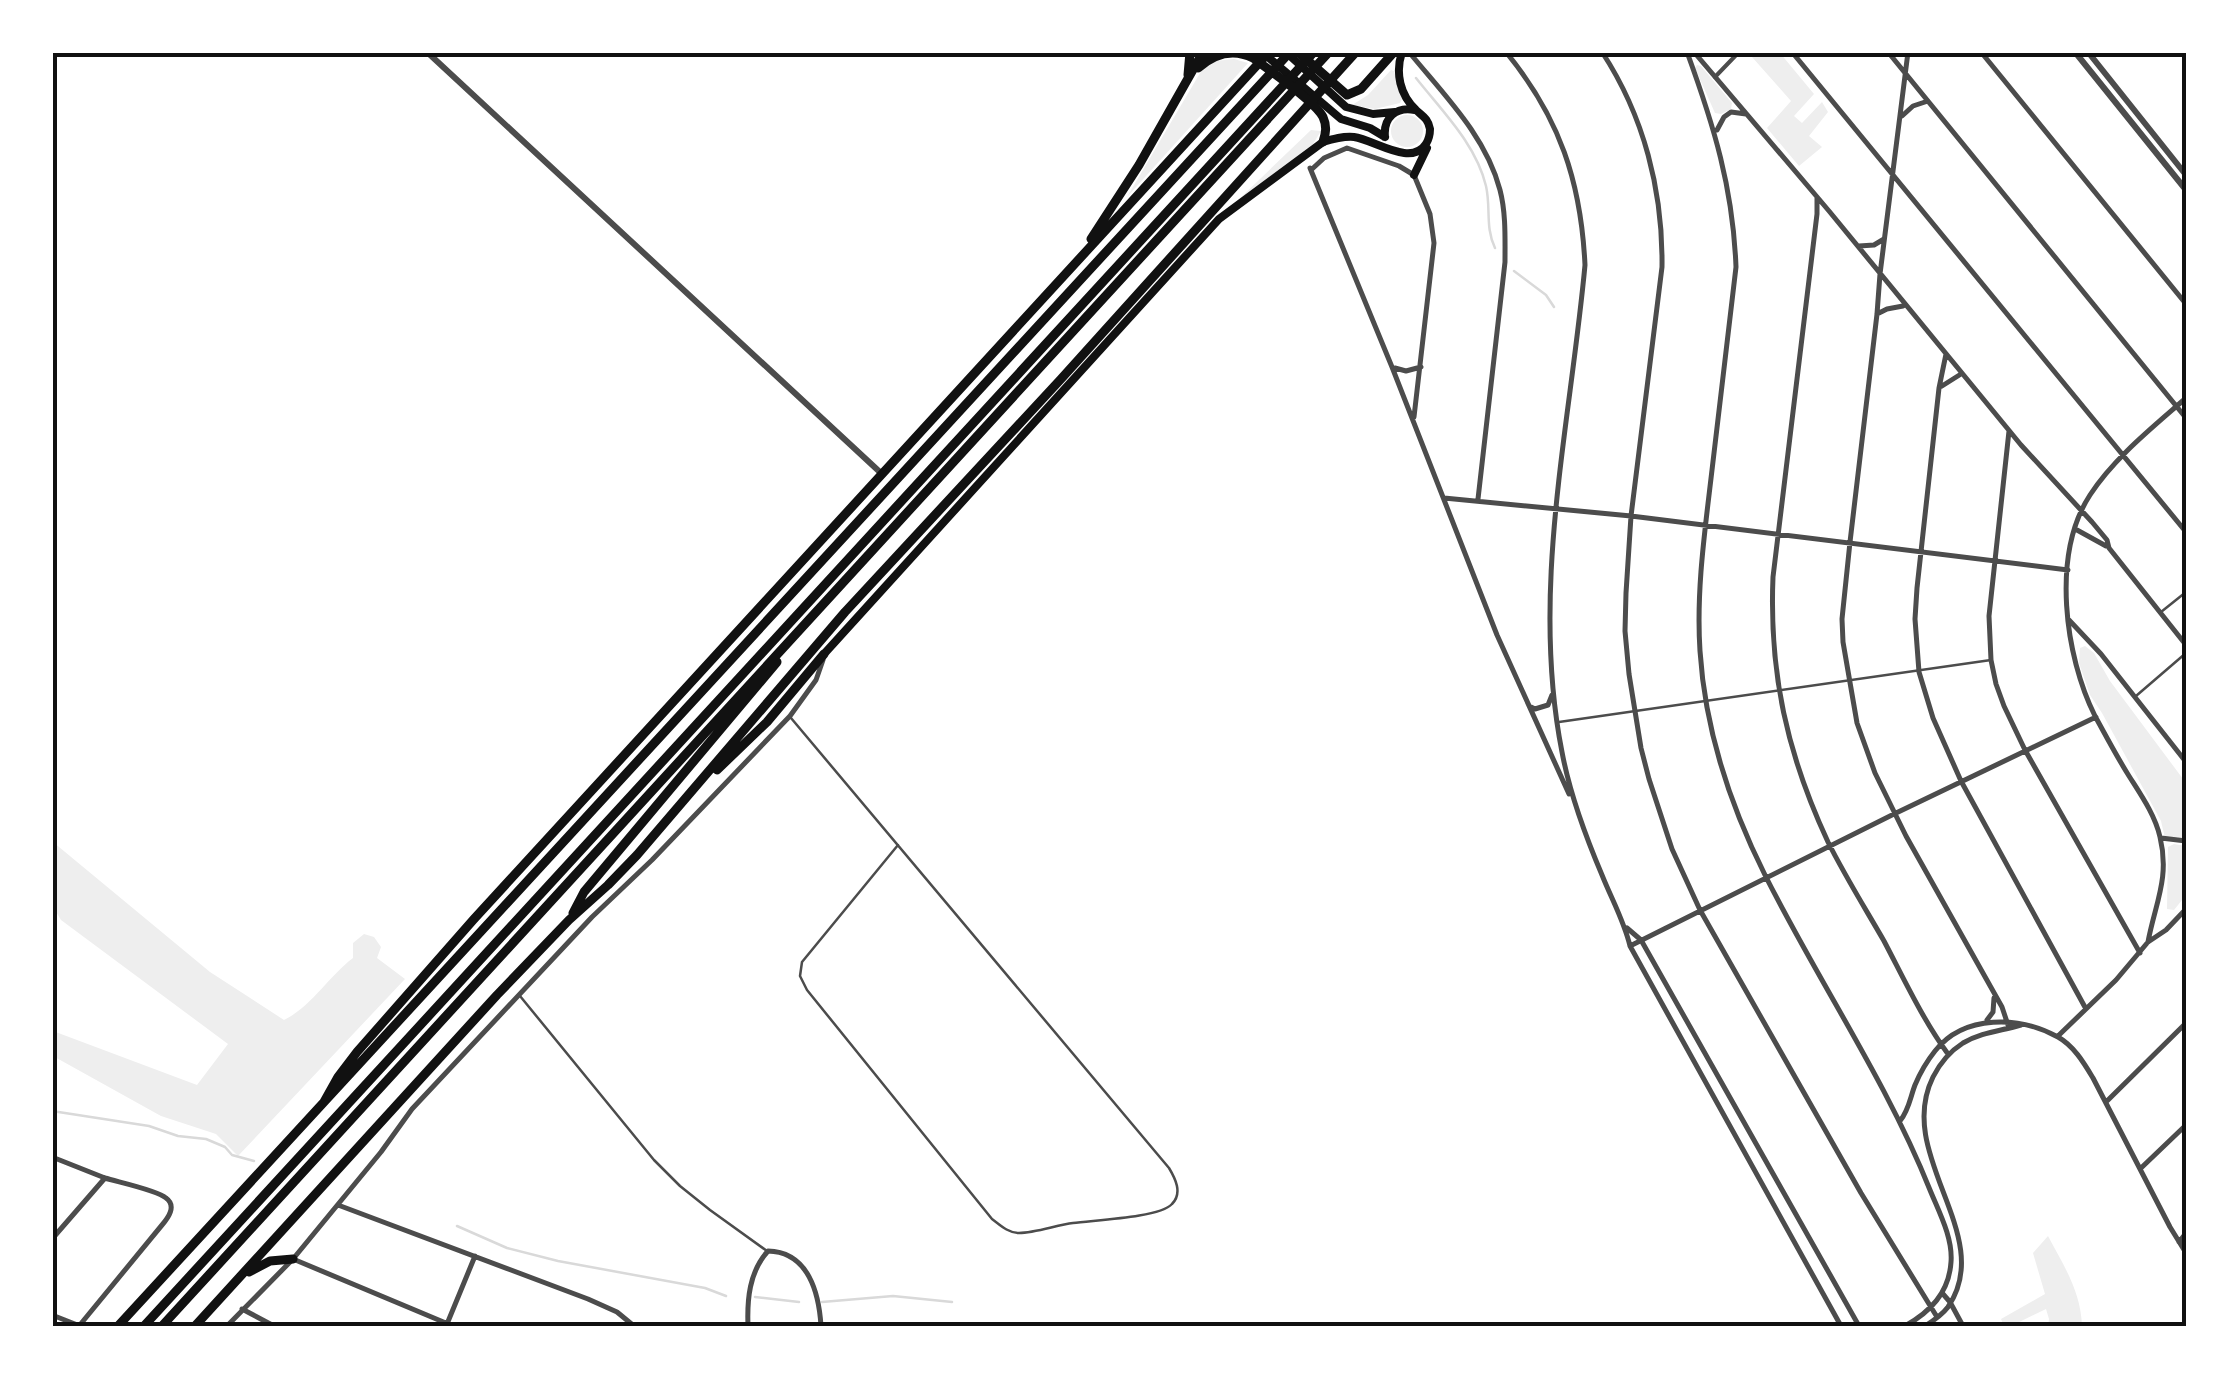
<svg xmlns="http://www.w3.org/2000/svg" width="2239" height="1379" viewBox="0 0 2239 1379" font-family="'Asap Condensed',sans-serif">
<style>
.green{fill:#eee}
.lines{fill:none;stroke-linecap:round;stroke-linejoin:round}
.stream{stroke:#d9d9d9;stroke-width:2.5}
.service{stroke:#4c4c4c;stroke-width:2.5}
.pedestrian{stroke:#4c4c4c;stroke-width:4}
.minor{stroke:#4c4c4c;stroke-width:5}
.tertiary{stroke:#4c4c4c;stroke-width:6}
.secondary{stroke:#111;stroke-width:8}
.motorway{stroke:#111;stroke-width:9}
.neatline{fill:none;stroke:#111;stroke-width:4}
</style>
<rect width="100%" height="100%" fill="#fff"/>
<path class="green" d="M 1758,53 L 1780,53 L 1814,94 L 1794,116 L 1802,123 L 1822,102 L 1828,112 L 1809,136 L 1822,147 L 1799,166 L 1767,128 L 1791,101 L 1752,57 Z
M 1234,59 L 1248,63 L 1127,197 L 1203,68 L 1216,61 Z
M 1697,65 L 1701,66 L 1732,103 L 1731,109 L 1721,114 L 1715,113 L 1695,68 Z
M 1391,70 L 1394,71 L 1402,99 L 1400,103 L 1375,109 L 1352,105 L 1368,95 Z
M1391 131a16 16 0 1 1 32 0a16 16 0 1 1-32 0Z
M 1311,130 L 1321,131 L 1313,144 L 1237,201 Z
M 2085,646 L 2094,653 L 2110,681 L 2186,783 L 2186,838 L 2165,838 L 2161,821 L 2102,713 L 2090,695 L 2079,663 L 2080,648 Z
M 53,842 L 210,972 L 284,1020 C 311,1007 329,976 353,958 L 353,943 L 364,934 L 374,937 L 381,947 L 377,958 L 405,979 L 238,1156 L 216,1134 L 161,1116 L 53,1056 L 53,1031 L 197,1085 L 228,1044 L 61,920 L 53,907 Z
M 2174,844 L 2186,846 L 2186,895 L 2174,910 L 2167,909 L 2168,847 Z
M 2048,1236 C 2064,1266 2081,1292 2082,1326 L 2048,1326 L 2049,1319 L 2046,1309 L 2011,1326 L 2004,1326 L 2001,1319 L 2045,1294 L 2033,1253 Z"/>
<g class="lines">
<path class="stream" d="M 1416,78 C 1442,111 1476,144 1486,186 C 1491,208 1485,227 1495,248
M 1514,271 L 1546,295 L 1554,307
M 52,1111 L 149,1126 L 178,1136 L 206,1139 L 225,1147 L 232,1155 L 254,1161
M 457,1226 L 507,1248 L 558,1261 L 705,1288 L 726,1296
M 755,1297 L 799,1302
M 822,1302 L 893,1296 L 952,1302"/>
<path class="service" d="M 2161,612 L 2186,592
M 2136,696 L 2186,653
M 791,718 L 1169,1168 C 1175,1178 1183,1193 1172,1204 C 1159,1218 1094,1220 1073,1223 C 1057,1225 1035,1233 1019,1233 C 1008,1233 1000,1225 992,1219 L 807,990 L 800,976 L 802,962 L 898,845
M 1559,722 L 1991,660
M 520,996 L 654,1160 L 680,1186 L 710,1210 L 767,1251"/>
<path class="pedestrian" d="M 1715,77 L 1739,52"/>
<path class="minor" d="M 1409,52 C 1444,95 1486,136 1500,190 C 1506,213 1505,238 1505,262 L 1478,499
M 1506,52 C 1560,118 1581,182 1585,265 C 1570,427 1530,590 1562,752 C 1570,795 1585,835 1602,875 C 1612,900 1624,921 1630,946 L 1841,1326
M 1602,52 C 1644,116 1663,191 1662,267 L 1631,516 L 1626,593 L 1625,631 L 1629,674 L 1641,748 L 1649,779 L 1672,849 L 1700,910 L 1861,1193 L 1937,1317
M 1687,52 C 1714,126 1733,188 1736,267 C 1728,335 1720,402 1712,470 C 1705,530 1696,591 1700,651 C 1705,729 1730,805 1765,875 C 1818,981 1886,1080 1930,1190 C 1939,1212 1953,1238 1951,1262 C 1949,1293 1930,1312 1905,1326
M 1694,52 L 1829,211 L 2021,445 L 2092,522 L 2107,540 L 2109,548 L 2186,645
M 1792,52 L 2186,532
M 1888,52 L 2186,418
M 1908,52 L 1880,274 L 1877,314 L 1850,542 L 1842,619 L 1843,642 L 1857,723 L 1875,773 L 1906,836 L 2002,1007 L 2009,1028
M 1981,52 L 2186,304
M 1902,116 L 1913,106 L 1928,101
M 1717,130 L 1724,117 L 1731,112 L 1746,114
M 1310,168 L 1392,367 L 1497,635 L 1569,794
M 1311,170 L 1324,158 L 1347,148 L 1399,166 L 1414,175 L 1430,214 L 1434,243 L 1414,417
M 1817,198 L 1817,214 L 1773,577 C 1769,673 1787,754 1828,842 C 1845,876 1865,908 1884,941 C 1904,979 1923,1020 1948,1054
M 1859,246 L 1874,245 L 1884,239
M 1877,314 L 1887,309 L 1903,306
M 1946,354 L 1939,388 L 1917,588 L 1915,619 L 1919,672 L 1933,718 L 1961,781 L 2086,1009
M 1395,368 L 1406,371 L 1421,367
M 1942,386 L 1961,374
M 2009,431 L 1989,616 L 1991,660 L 1996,684 L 2004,706 L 2025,750 L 2140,953
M 1444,498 L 1631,516 L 2068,570
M 2077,530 L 2106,546
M 2069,620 L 2101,654 L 2186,762
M 1531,707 L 1535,709 L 1548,705 L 1552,695
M 2161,838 L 2186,841
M 1627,928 L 1641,940 L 1859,1326
M 2148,942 C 2155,904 2170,878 2160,837 C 2155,815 2141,795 2129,776 C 2117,757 2106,736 2095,716 C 2065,656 2051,555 2090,495 C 2114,458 2153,427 2186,398
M 1630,946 L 1894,814 L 2096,717
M 1987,1020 L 1993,1012 L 1994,998
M 2058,1036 L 2116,980 L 2148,942 L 2166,930 L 2186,909
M 2106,1102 L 2186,1023
M 1900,1121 C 1909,1110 1910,1098 1915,1085 C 1920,1073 1927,1061 1935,1051 C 1964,1014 2020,1016 2058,1037 C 2074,1046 2084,1063 2093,1078 L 2170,1227 L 2186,1253
M 52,1157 C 70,1164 87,1171 105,1178 C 118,1182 157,1190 166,1198 C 177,1206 168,1218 162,1225 L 79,1326
M 2140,1169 L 2186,1125
M 338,1205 L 588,1299 L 617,1312 L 634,1326
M 52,1239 L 105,1178
M 2179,1242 L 2186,1233
M 293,1259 L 453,1326
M 1943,1294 L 1950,1302 L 1963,1326
M 242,1309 L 274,1326
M 52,1315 L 80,1326
M 447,1324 L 475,1256
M 227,1326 L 293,1259 L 381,1152 L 412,1109 L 592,917 L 652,860 L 790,716 L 816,680 L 823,660
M 748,1326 C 747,1300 749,1272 768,1251 C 809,1252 819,1294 821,1326
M 1925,1326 C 1933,1321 1942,1315 1948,1307 C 1997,1235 1894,1156 1933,1077 C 1940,1063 1949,1052 1963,1043 C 1982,1032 2001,1031 2021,1025"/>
<path class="tertiary" d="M 427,52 L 882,474
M 2075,52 L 2186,190
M 2088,52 L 2186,175"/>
<path class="secondary" d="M 1262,52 L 1341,119 L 1370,128 L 1385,137
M 1287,53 L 1346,107 L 1373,114 L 1395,112
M 1385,137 C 1383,118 1396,106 1415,110
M 1414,175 L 1427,148
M 824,654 L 1219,219 L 1323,142 C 1333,139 1343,136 1354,137 C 1375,140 1411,167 1426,144 C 1429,139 1430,134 1430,129 C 1428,118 1422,116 1416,110 C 1400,95 1395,73 1402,52"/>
<path class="motorway" d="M 1298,52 L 1347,95 L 1361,89 L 1394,52
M 1198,68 C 1214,54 1233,48 1253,58 C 1269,70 1315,101 1323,117 C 1327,126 1326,133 1323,142
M 1188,75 L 1190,52
M 1091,239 L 1139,165 L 1203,52
M 717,770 L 767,722 L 824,654
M 573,913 L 584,892 L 777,662
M 324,1102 L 338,1077 L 357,1052 L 474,919 L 1269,52
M 249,1272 L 270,1261 L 293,1259
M 118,1326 L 1290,52
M 144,1326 L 1314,52
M 162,1326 L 1329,52
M 195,1326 L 497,995 L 569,920 L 608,885 L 637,855 L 845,612 L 1061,379 L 1356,52"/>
</g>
<rect width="2239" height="1379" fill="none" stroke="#ffffff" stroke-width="110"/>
<rect x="55" y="55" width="2129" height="1269" class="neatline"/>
</svg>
